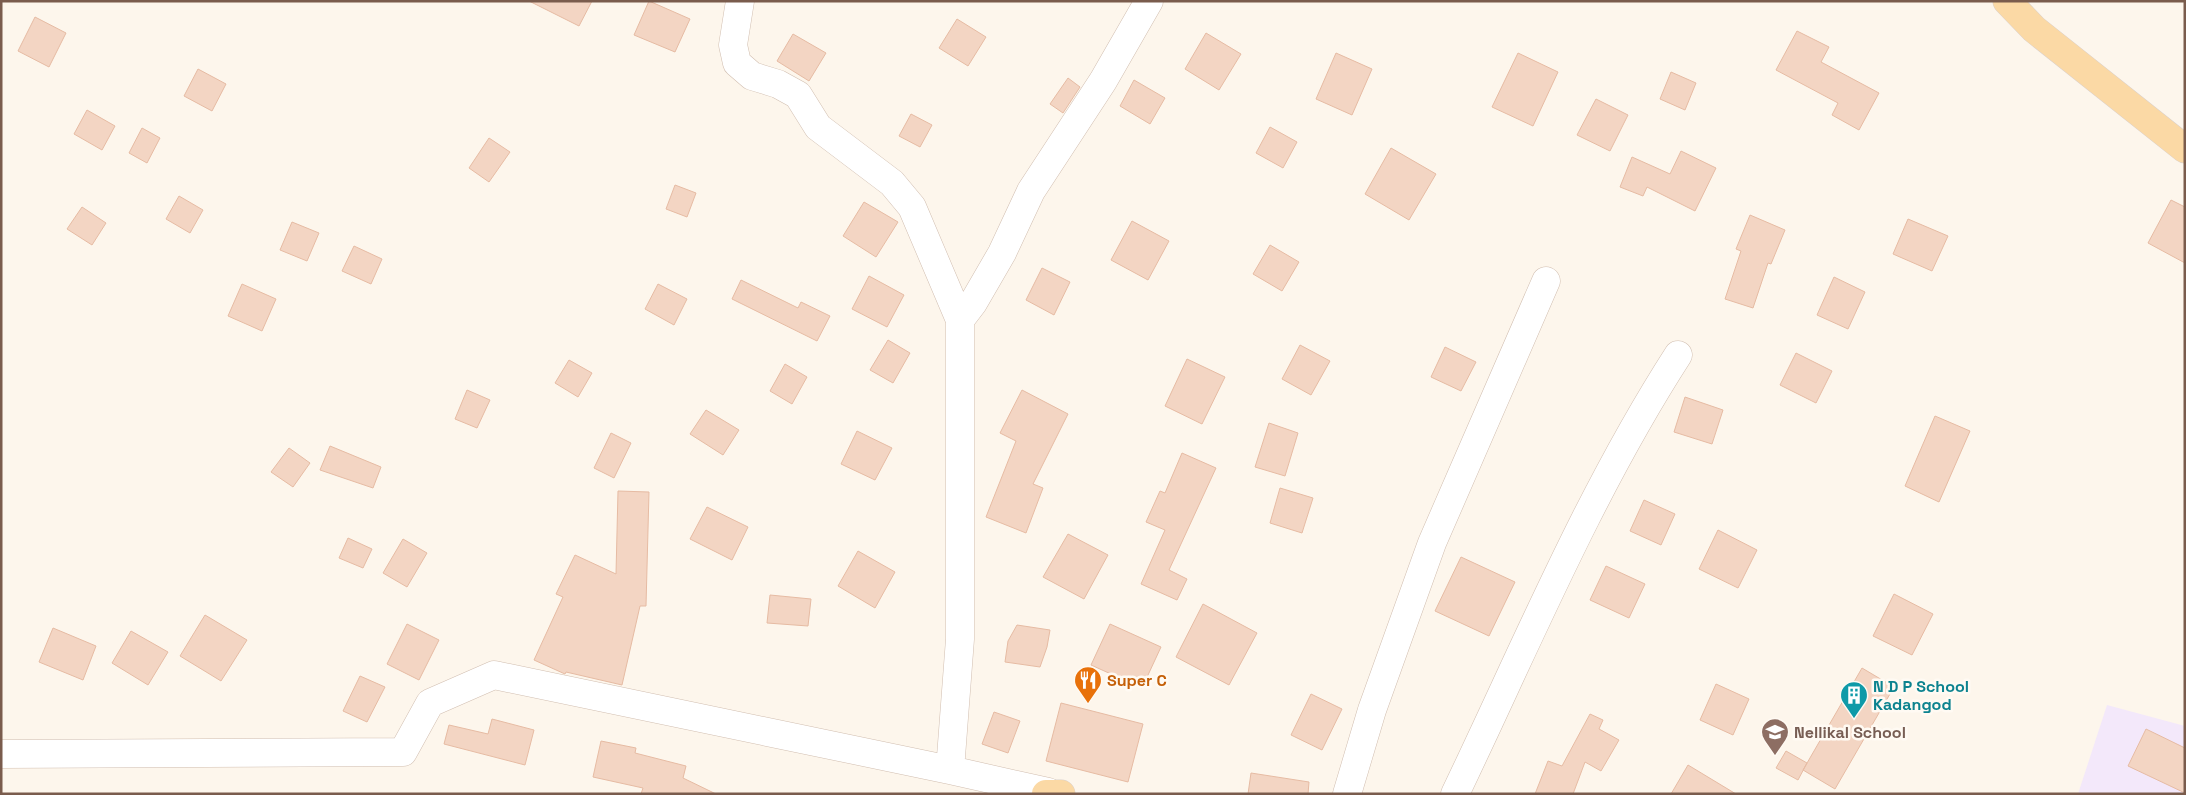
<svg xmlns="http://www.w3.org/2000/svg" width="2186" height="795" viewBox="0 0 2186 795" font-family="'Space Grotesk',sans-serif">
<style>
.education{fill:#f3e8fa}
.building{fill:#f3d5c3;stroke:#e6bba3}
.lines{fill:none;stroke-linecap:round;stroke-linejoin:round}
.minor-casing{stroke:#d1beb0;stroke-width:29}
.major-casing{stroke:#dad1cd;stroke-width:29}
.minor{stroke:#fff;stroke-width:28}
.major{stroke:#fbd9a5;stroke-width:28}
.labels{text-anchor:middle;stroke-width:5;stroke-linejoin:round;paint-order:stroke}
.food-label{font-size:16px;font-weight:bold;fill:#c56008;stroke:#fffaf3;text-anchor:start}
.culture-label{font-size:16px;font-weight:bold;fill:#0d838f;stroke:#fffaf3;text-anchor:start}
.education-label{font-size:16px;font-weight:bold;fill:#785e54;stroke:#fffaf3;text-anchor:start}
</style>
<rect width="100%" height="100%" fill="#fdf6ec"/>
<path class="education" d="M 2107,705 L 2185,726 L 2185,794 L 2078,794 Z"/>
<path class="building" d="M 529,1 L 592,1 L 579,26 Z
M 649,1 L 690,19 L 675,52 L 634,35 Z
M 35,17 L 66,33 L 49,67 L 18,51 Z
M 957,19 L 986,37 L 968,66 L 939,48 Z
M 1797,31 L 1829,47 L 1821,62 L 1879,93 L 1859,130 L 1832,115 L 1838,103 L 1776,70 Z
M 1206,33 L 1241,54 L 1219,90 L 1185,69 Z
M 793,34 L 826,53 L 809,81 L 777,61 Z
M 1336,53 L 1372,69 L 1352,115 L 1316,99 Z
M 1518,53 L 1558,72 L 1533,126 L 1492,107 Z
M 198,69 L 226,84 L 212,111 L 184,96 Z
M 1671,72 L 1696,83 L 1685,110 L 1660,99 Z
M 1068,78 L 1080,87 L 1063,113 L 1050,104 Z
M 1134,80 L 1165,98 L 1150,124 L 1120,106 Z
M 1596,99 L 1628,115 L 1610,151 L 1577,135 Z
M 87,110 L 115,126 L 102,150 L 74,134 Z
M 911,114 L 932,125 L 920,147 L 899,136 Z
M 1270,127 L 1297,142 L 1283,168 L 1256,153 Z
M 142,128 L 160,138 L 147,163 L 129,153 Z
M 489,138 L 510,152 L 489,182 L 469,168 Z
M 1391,148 L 1436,174 L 1409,220 L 1365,194 Z
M 1681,151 L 1716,168 L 1695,211 L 1647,187 L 1643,196 L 1620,187 L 1632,157 L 1670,174 Z
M 675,185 L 696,193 L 687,217 L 666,209 Z
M 179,196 L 203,210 L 190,233 L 166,219 Z
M 2171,200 L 2185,207 L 2185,263 L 2148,243 Z
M 864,202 L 898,222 L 876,257 L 843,236 Z
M 82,207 L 106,223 L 92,245 L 67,229 Z
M 1750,215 L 1785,230 L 1771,264 L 1768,263 L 1753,308 L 1725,299 L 1741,251 L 1736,249 Z
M 1908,219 L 1948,236 L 1932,271 L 1893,254 Z
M 1132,221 L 1169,241 L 1148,280 L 1111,260 Z
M 292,222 L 319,233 L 307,261 L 280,250 Z
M 1270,245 L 1299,262 L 1282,291 L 1253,274 Z
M 354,246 L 382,259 L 371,284 L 342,271 Z
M 1042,268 L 1070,282 L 1054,315 L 1026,300 Z
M 869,276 L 904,295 L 887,327 L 852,309 Z
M 1834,277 L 1865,292 L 1848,329 L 1817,315 Z
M 741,280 L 798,308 L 801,302 L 830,316 L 817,341 L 732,299 Z
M 242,284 L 276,299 L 262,331 L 228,316 Z
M 658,284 L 687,299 L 674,325 L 645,309 Z
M 888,340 L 910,353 L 893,383 L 870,370 Z
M 1300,345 L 1330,361 L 1311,395 L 1282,379 Z
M 1445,347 L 1476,362 L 1461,391 L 1431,377 Z
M 1796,353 L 1832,371 L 1816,403 L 1780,385 Z
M 1187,359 L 1225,377 L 1202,424 L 1165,406 Z
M 569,360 L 592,373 L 578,397 L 555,383 Z
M 785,364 L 807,377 L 792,404 L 770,391 Z
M 467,390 L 490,400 L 477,428 L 455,419 Z
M 1022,390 L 1068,414 L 1033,484 L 1043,488 L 1026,533 L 986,517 L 1016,441 L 1000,433 Z
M 1685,397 L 1723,410 L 1712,444 L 1674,432 Z
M 706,410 L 739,430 L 723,455 L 690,434 Z
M 1935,416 L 1970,431 L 1939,502 L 1905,486 Z
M 1269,423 L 1298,433 L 1285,476 L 1255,467 Z
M 857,431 L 892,448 L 875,480 L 841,464 Z
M 611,433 L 631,443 L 614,478 L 594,468 Z
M 330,446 L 381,467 L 373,488 L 320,470 Z
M 289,448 L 310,463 L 293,487 L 271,472 Z
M 1182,453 L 1216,468 L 1169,570 L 1187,579 L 1177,600 L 1141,584 L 1165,530 L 1146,522 L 1160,491 L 1165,493 Z
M 1280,488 L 1313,498 L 1302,533 L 1270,523 Z
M 618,491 L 649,492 L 646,606 L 640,606 L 622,685 L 566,672 L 565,674 L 534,660 L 563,597 L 556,594 L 575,555 L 616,574 Z
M 1644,500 L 1675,514 L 1661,545 L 1630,531 Z
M 707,507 L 748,527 L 732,560 L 690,539 Z
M 1718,530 L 1757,550 L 1738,588 L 1699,569 Z
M 1068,534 L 1108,555 L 1084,599 L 1043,577 Z
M 348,538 L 372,549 L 363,568 L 339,558 Z
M 403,539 L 427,553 L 407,587 L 383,573 Z
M 858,551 L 895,572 L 875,608 L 838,586 Z
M 1461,557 L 1515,582 L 1489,636 L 1435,611 Z
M 1606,566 L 1645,584 L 1629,618 L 1590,600 Z
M 1894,594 L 1933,614 L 1912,655 L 1873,636 Z
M 770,595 L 811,599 L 808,626 L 767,623 Z
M 1203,604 L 1257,633 L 1229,685 L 1176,657 Z
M 205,615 L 247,640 L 221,681 L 180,656 Z
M 407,624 L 439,640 L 419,680 L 387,664 Z
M 1110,624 L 1161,647 L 1142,688 L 1091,665 Z
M 1017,625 L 1050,630 L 1047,647 L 1040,667 L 1005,662 L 1008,641 Z
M 53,628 L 96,646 L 83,680 L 39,662 Z
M 131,631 L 168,652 L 148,685 L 112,663 Z
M 1862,668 L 1894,687 L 1835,789 L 1803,770 Z
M 360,676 L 385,687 L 367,722 L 343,711 Z
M 1716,684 L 1749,699 L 1733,735 L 1700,720 Z
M 1311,694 L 1342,709 L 1322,750 L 1291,735 Z
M 1061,703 L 1143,724 L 1128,782 L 1046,761 Z
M 994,712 L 1020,721 L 1008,753 L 982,744 Z
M 1590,714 L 1603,720 L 1599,729 L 1619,740 L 1601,771 L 1585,762 L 1573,794 L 1535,794 L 1548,761 L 1562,766 Z
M 492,719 L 534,730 L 525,765 L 444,744 L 449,725 L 488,734 Z
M 2146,729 L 2185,748 L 2185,793 L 2128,766 Z
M 601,741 L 636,748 L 635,753 L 686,766 L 683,778 L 716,794 L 641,794 L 643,788 L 593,777 Z
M 1786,751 L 1807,763 L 1798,780 L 1776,768 Z
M 1688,765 L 1736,794 L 1671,794 Z
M 1251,773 L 1309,782 L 1308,794 L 1248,794 Z"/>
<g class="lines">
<g class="minor-casing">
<path id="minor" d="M 740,1 L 733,45 L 737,63 L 752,76 L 778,84 L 798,95 L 818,127 L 892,183 L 912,207 L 960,320 L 960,639 L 950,770
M 960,320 L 973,303 L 1002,253 L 1031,191 L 1103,81 L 1149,1
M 1,754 L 403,752 L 430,703 L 494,675 L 950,770 L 1048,792
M 1347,794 L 1372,710 L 1432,543 L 1546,281
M 1455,794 C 1526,646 1589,493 1678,355"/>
</g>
<g class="major-casing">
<path id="major" d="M 2007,1 L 2034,29 L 2185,149
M 1046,794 L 1061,794"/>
</g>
<use href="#minor" class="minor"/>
<use href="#major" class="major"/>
</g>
<defs>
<g id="restaurant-pin" transform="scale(1.4375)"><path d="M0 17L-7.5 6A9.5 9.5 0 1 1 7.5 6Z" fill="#e8710a" stroke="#fffaf3"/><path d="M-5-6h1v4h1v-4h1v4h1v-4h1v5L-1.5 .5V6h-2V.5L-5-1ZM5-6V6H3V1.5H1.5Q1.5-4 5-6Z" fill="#fff"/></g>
<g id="building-pin" transform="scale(1.4375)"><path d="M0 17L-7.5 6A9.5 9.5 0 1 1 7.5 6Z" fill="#0f9aa8" stroke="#fffaf3"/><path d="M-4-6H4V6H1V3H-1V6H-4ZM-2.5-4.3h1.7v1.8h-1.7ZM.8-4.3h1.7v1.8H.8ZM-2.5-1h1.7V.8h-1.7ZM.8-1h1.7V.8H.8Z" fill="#fff"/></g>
<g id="school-pin" transform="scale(1.4375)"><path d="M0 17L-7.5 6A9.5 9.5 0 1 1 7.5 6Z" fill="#8d6e63" stroke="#fffaf3"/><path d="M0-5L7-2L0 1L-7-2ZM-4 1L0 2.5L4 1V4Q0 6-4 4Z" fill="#fff"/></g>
</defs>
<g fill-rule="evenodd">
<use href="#restaurant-pin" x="1088" y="680"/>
<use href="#building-pin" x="1854" y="695"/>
<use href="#school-pin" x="1775" y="732"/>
</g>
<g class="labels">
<g class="food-label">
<text x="1107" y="686">Super C</text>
</g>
<g class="culture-label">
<text x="1873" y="692">N D P School<tspan x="1873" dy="18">Kadangod</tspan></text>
</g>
<g class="education-label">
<text x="1794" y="738">Nellikal School</text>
</g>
</g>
<rect width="2186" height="795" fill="none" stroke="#7a5c4d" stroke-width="5"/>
</svg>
